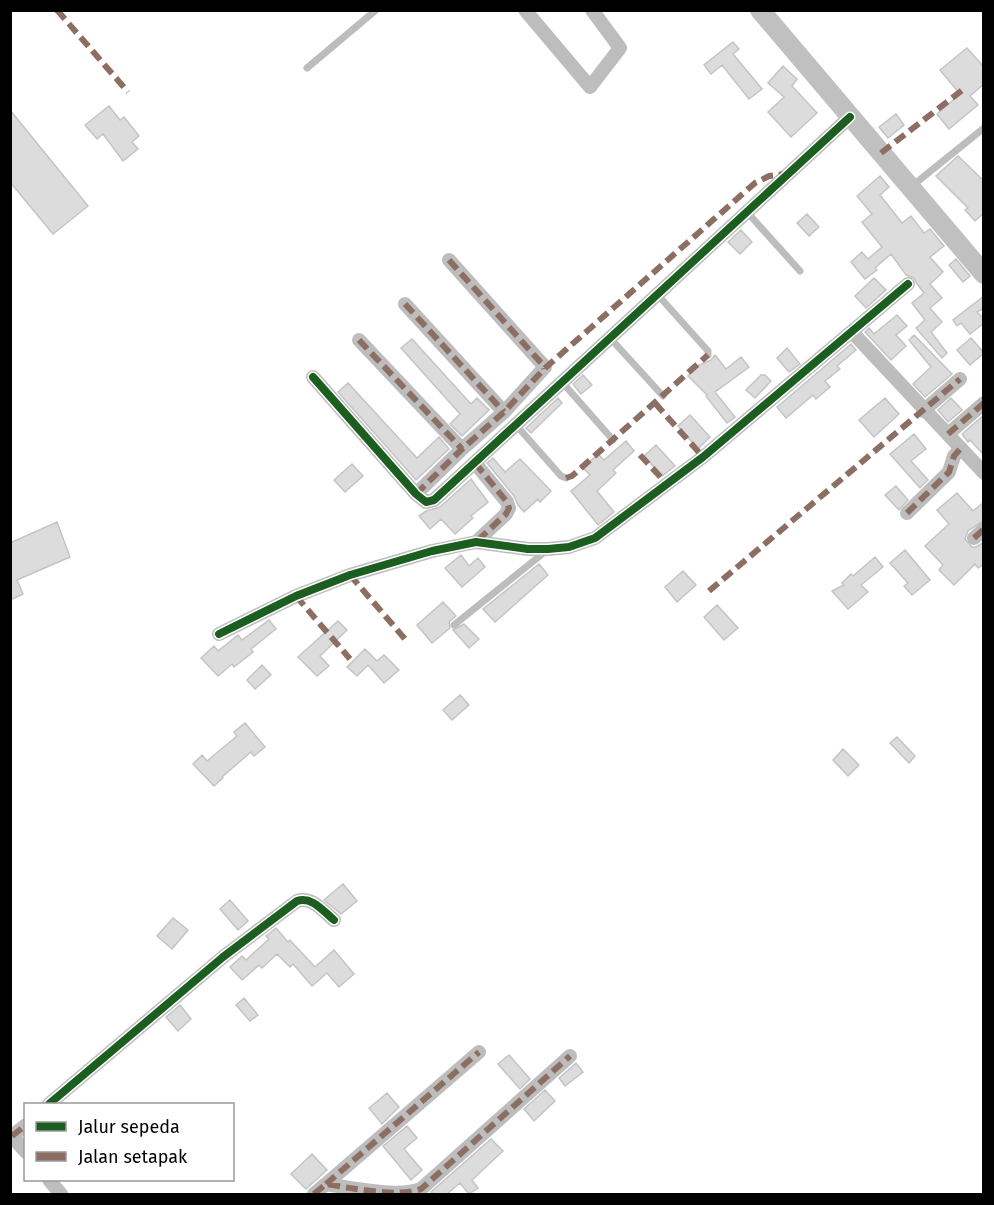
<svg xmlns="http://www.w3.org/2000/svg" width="994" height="1205" viewBox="0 0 994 1205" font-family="'Fira Sans',sans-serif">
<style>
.building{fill:#dcdcdc;stroke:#c4c4c4;stroke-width:1.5}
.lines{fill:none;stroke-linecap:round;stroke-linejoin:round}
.service{stroke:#bdbdbd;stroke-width:7}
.minor{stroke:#bdbdbd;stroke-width:14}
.secondary{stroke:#c0c0c0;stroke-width:20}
.quiet{stroke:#8d6e63;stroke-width:6;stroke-dasharray:12 6;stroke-linecap:butt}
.cycleway-casing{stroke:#fff;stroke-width:11}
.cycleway{stroke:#1b5e20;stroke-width:8}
</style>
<rect width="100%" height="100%" fill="#fff"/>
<path class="building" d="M 733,42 L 739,49 L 733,54 L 762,89 L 749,99 L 722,65 L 711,74 L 704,65 Z
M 967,48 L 984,67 L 984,84 L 970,96 L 978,105 L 949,129 L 937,114 L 960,94 L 940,70 Z
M 783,66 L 797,79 L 792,86 L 817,113 L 791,137 L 768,112 L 784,97 L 768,83 Z
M 109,106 L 120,120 L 124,117 L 139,136 L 132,142 L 138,149 L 123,161 L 103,134 L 97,139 L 85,125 Z
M 10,110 L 88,206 L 53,234 L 10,182 Z
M 896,114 L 904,125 L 888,138 L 879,127 Z
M 958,156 L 984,181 L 984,213 L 975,221 L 965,210 L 968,208 L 936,176 Z
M 880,176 L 889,187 L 880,195 L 902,223 L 911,216 L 924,233 L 930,229 L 944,246 L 930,257 L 943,272 L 930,284 L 942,298 L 930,308 L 942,322 L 931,332 L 947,353 L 942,358 L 916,328 L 925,320 L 912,303 L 924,293 L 917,284 L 914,278 L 906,275 L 891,254 L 875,268 L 877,270 L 865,279 L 851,262 L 862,252 L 868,259 L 882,247 L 862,222 L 872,214 L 857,196 Z
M 807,214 L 819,227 L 809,236 L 797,223 Z
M 741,230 L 752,242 L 740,254 L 728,242 Z
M 956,259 L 970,276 L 963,282 L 949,265 Z
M 874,278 L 886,290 L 866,308 L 855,296 Z
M 984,296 L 984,308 L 977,312 L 984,319 L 984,323 L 970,334 L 961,323 L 957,326 L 953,320 Z
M 897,315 L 907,326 L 896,335 L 906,346 L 891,360 L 865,332 L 869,328 L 874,334 Z
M 914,335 L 952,374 L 925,397 L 913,384 L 931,367 L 909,340 Z
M 971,338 L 984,353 L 970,365 L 957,350 Z
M 412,339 L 471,404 L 477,398 L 489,410 L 462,436 L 450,424 L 460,414 L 401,348 Z
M 851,344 L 856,350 L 837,366 L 840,369 L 825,381 L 830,387 L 816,399 L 813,395 L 786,418 L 777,407 Z
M 787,348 L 800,364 L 789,372 L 777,358 Z
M 715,355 L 726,369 L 741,357 L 749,367 L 715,392 L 735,417 L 727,423 L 706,396 L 707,395 L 688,376 L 697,366 L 711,360 Z
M 583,375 L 592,385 L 581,394 L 573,384 Z
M 761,375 L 765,375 L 771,381 L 755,398 L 746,390 Z
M 348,383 L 417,458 L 439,437 L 449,449 L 416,480 L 338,392 Z
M 558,398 L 562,403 L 531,433 L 526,428 Z
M 885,398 L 899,414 L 874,437 L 859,420 Z
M 951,398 L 962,410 L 948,422 L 938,410 Z
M 690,415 L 710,437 L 698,449 L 678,426 Z
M 984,415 L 984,455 L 970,440 L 968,442 L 962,434 Z
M 914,434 L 926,449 L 911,461 L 928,480 L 920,488 L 890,454 Z
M 626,441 L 634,451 L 613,470 L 616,473 L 597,491 L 614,512 L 598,525 L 571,491 L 590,475 L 583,468 L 598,454 L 604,460 Z
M 656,445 L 675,466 L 662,476 L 644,456 Z
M 493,458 L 505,472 L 520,459 L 551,491 L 540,502 L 538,499 L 524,512 L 518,505 L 514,496 L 487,463 Z
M 352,464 L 363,476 L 345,492 L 334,480 Z
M 471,479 L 488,502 L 471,516 L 473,518 L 455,534 L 441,519 L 430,529 L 419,516 L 426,511 L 440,507 Z
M 896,486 L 908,500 L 899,510 L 885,495 Z
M 957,493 L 973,511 L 984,502 L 984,520 L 968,531 L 965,539 L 972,547 L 976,547 L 984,542 L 984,564 L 978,568 L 975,564 L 954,585 L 939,570 L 943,565 L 925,546 L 949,524 L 937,510 Z
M 57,522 L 70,557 L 17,580 L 23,594 L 10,600 L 10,543 Z
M 905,550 L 930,580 L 912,595 L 904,586 L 908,583 L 890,563 Z
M 461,555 L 469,566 L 478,558 L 485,567 L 462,587 L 445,568 Z
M 875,557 L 883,567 L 861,585 L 868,592 L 848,609 L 832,591 L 844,585 L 842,583 L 851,574 L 853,576 Z
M 539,564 L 548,575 L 495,622 L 483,609 Z
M 683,571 L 696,585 L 677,602 L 665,587 Z
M 443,602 L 456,616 L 449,622 L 450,628 L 432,643 L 417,625 Z
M 717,605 L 738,628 L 724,640 L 704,617 Z
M 269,620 L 276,629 L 251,649 L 253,652 L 234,667 L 232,664 L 218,676 L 201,658 L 214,646 L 218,651 L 238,635 L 242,640 Z
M 338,621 L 347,630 L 320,656 L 329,666 L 317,676 L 298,657 Z
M 464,624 L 479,639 L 469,648 L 453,630 Z
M 365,649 L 377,661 L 384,655 L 399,670 L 384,683 L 368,665 L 357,676 L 347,667 Z
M 262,665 L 271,675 L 255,689 L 247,680 Z
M 460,695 L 469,705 L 452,720 L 443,710 Z
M 245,723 L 265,747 L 254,756 L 251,752 L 222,777 L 223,778 L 214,786 L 193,764 L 202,755 L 207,761 L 237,736 L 234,732 Z
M 897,737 L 915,756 L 909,763 L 890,743 Z
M 843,749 L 859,765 L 848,776 L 833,760 Z
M 343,884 L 357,901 L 341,914 L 324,900 Z
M 230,900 L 248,921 L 238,930 L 220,909 Z
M 173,918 L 188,930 L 172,949 L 157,936 Z
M 276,928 L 288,942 L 290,940 L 315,967 L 334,950 L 354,974 L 339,987 L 327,973 L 312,986 L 293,964 L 290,967 L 277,954 L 262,968 L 259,965 L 242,980 L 230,967 L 242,956 L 246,960 L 269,939 L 266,936 Z
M 244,998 L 258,1015 L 250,1021 L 236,1005 Z
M 180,1005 L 191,1019 L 178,1031 L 166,1017 Z
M 509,1055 L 530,1079 L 520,1089 L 498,1064 Z
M 576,1063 L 583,1072 L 565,1086 L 559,1078 Z
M 545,1090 L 555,1101 L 534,1121 L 524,1109 Z
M 387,1093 L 399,1107 L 382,1124 L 369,1108 Z
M 407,1126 L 417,1138 L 404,1149 L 422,1170 L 411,1180 L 383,1146 Z
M 491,1139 L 503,1151 L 472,1180 L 478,1188 L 469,1194 L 460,1183 L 447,1194 L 434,1194 L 431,1192 Z
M 312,1154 L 327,1170 L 306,1189 L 291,1174 Z"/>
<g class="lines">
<path class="service" d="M 307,68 L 376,10
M 912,186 L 984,128
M 747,212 L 800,271
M 657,294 L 708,351 L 708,355
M 610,338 L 663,396
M 562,382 L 613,440
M 516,425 L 561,476 L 566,478
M 454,625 L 546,551"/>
<path class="minor" d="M 525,10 L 590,87 L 620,48 L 592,10
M 405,304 L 504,412
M 852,332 L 984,473
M 359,340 L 462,449
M 313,377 L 416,494 L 426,502 L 434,500 L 850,117
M 923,411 L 960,379
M 948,434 L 984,403
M 475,463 L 507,502 L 509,508 L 506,514 L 476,542
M 416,494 L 462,449 L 504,412 L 545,367 L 449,260
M 907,513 L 949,472 L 954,456 L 961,448
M 974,538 L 984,529
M 219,634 L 296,596 L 350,575 L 432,551 L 476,542 L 528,549 L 548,549 L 569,547 L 595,538 L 703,457 L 908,284
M 49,1104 L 223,957 L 297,901 C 312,896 323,911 334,920
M 10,1134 L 26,1152
M 12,1136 L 26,1125
M 49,1180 L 61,1194
M 326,1184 L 479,1052
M 314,1194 L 326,1184 C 351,1188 399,1198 421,1189 L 570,1056"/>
<path class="secondary" d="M 760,10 L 984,274"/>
<path class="quiet" d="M 57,10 L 128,92
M 881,153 L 965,88
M 449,260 L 543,365 L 544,369
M 405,304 L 504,412
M 359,340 L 462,449
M 655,403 L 703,457
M 948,434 L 984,403
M 640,455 L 668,485
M 475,463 L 507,502 L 509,508 L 506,514 L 476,542
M 566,478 L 572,476 L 708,355
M 416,494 L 462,449 L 504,412 L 544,369 L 755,183 L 769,176 L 786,174
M 907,513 L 949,472 L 954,456 L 961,448
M 974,538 L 984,529
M 350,575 L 405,639
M 709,591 L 960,379
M 296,596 L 350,659
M 12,1136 L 26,1125
M 326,1184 L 479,1052
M 314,1194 L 326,1184 C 351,1188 399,1198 421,1189 L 570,1056"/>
<g class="cycleway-casing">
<path id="cycleway" d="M 313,377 L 416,494 L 426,502 L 434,500 L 850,117
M 219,634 L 296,596 L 350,575 L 432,551 L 476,542 L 528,549 L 548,549 L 569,547 L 595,538 L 703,457 L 908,284
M 49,1104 L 223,957 L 297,901 C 312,896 323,911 334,920"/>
</g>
<use href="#cycleway" class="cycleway"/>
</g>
<rect width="994" height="1205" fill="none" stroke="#000000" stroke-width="24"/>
<rect x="24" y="1103" width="210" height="78" fill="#ffffff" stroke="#999999" stroke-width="1.5"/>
<rect x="36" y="1122" width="30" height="9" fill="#1b5e20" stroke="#999999" stroke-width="1.5"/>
<text x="78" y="1133" font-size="18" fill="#000000">Jalur sepeda</text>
<rect x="36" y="1152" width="30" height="9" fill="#8d6e63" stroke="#999999" stroke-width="1.5"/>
<text x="78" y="1163" font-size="18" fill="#000000">Jalan setapak</text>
</svg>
